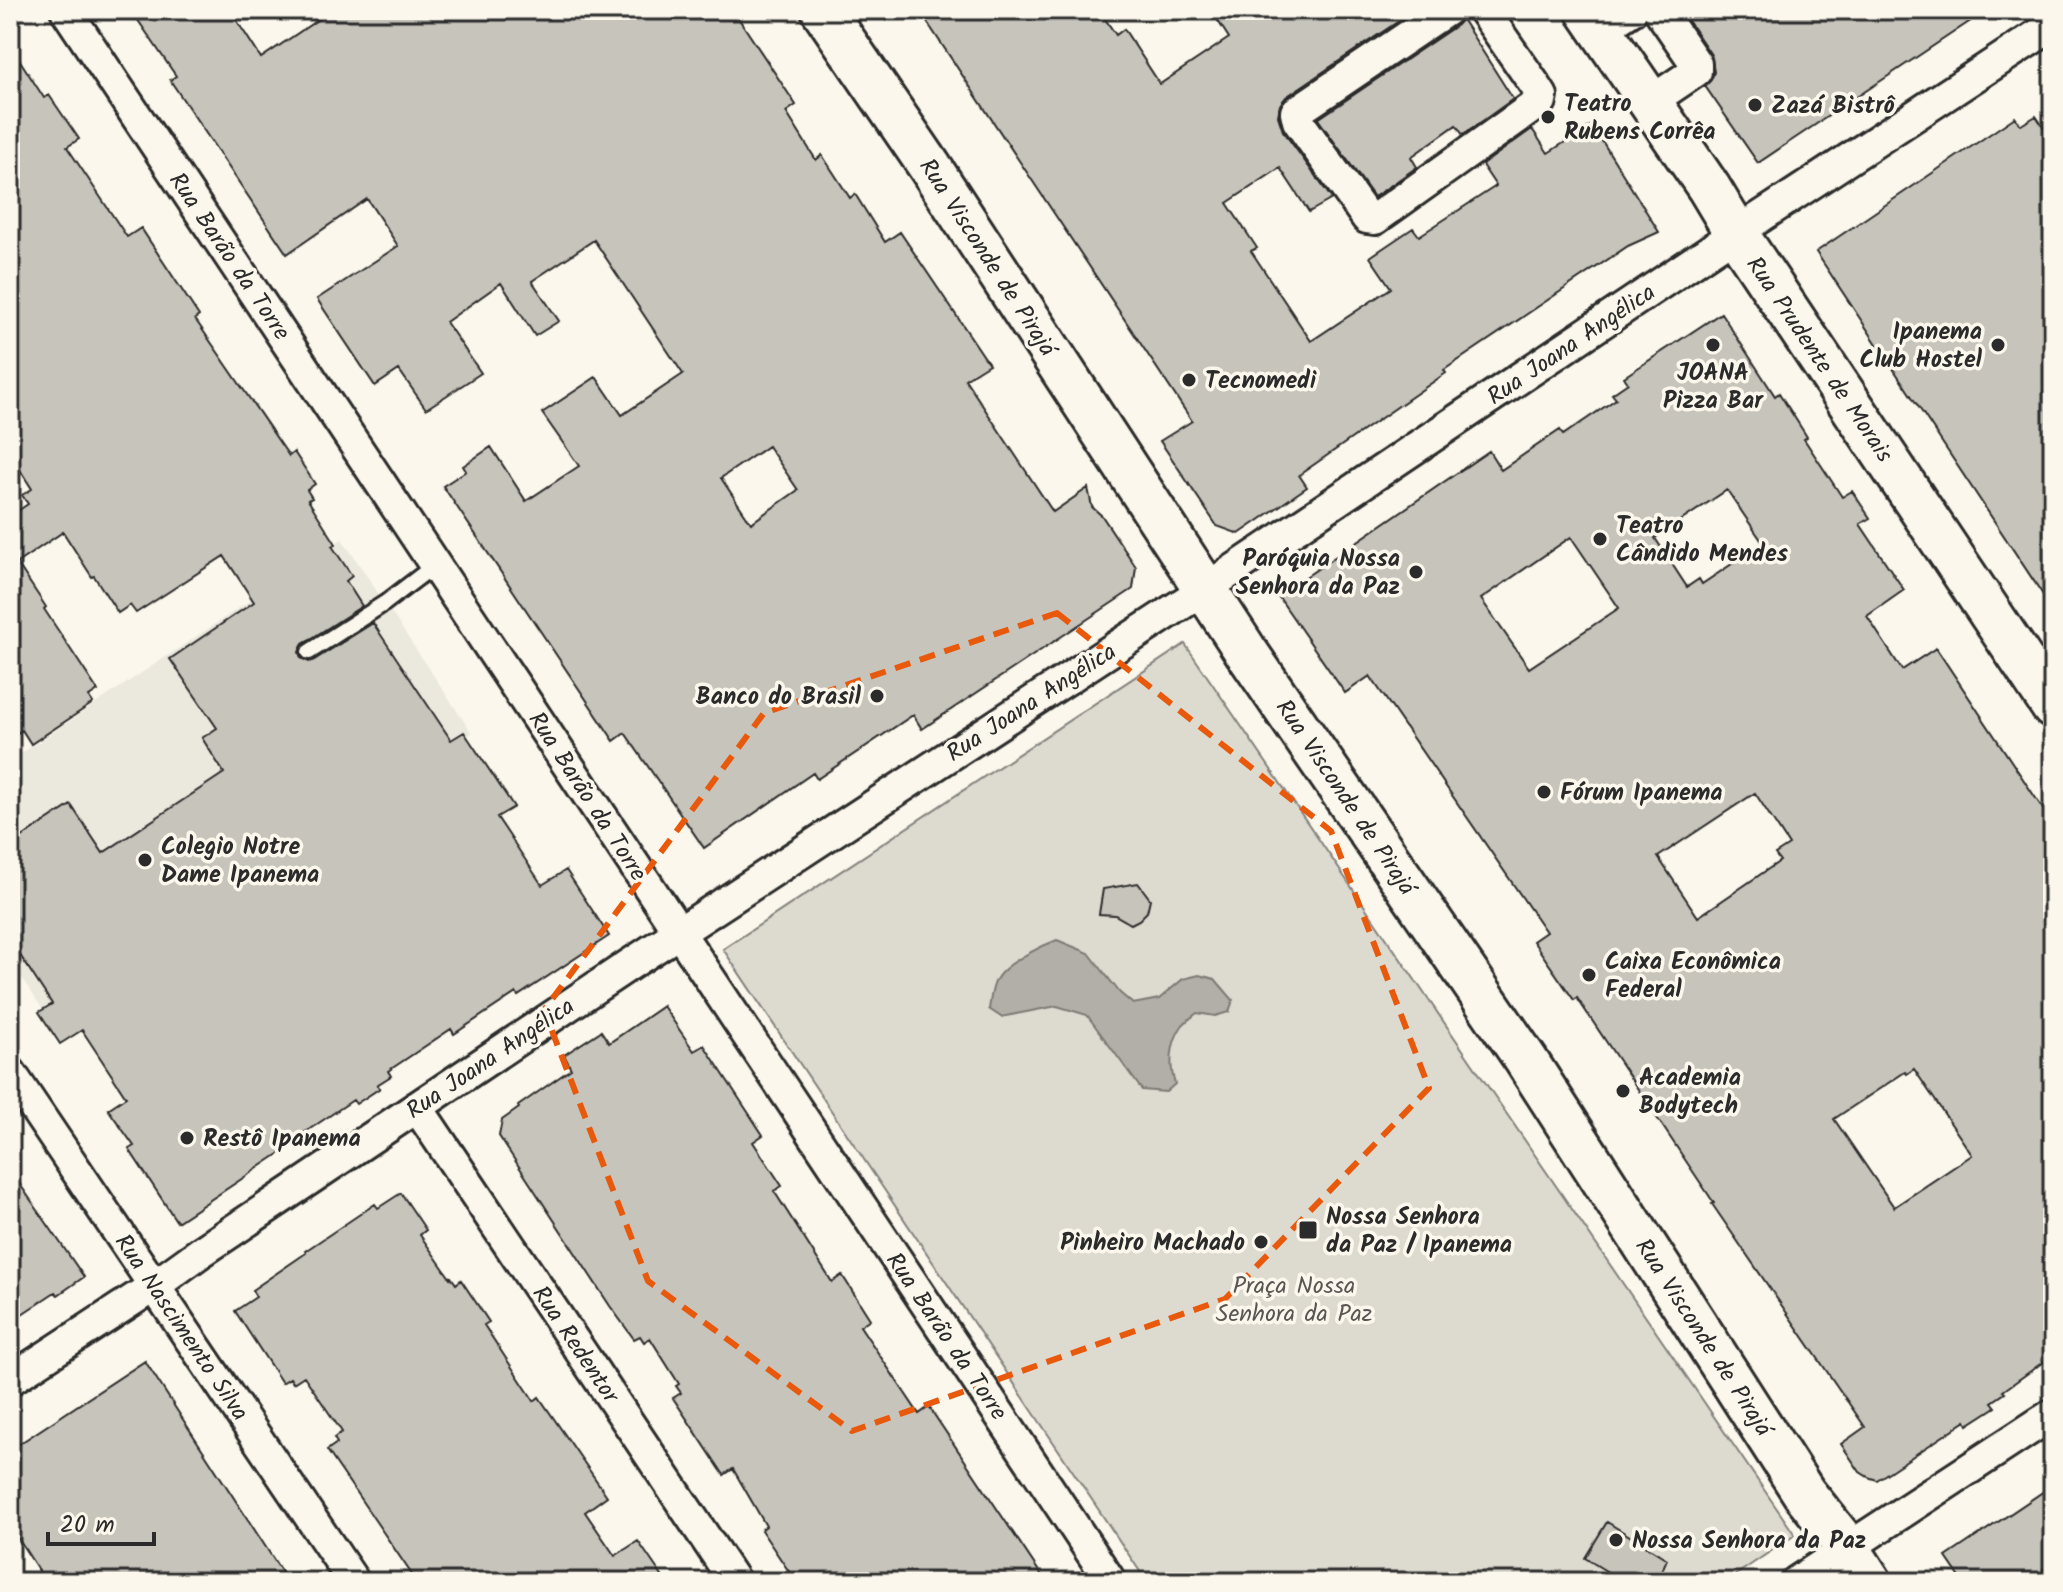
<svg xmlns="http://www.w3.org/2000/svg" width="2063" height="1592" viewBox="0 0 2063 1592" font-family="Kalam,sans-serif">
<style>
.built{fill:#ebe8de}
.green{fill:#dddad0;stroke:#84827e;stroke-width:2}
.water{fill:#b1afa7;stroke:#7b7a75;stroke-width:2}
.building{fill:#c7c4bc;stroke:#2b2b2b;stroke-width:2;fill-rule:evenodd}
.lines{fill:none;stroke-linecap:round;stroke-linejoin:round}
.service-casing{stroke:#2b2b2b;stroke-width:20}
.minor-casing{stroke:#2b2b2b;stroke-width:36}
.secondary-casing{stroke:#2b2b2b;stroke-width:48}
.service{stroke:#fbf7ec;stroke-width:14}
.minor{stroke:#fbf7ec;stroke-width:30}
.secondary{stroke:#fbf7ec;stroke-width:42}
.marked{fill:none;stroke:#e8590c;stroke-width:6;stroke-dasharray:16 10;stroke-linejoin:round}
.poi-dot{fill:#2b2b2b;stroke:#fbf7ec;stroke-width:3}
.labels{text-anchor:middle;stroke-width:7;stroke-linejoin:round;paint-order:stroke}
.poi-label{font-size:24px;font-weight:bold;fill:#2b2b2b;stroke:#fbf7ec;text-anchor:start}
.street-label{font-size:24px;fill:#2b2b2b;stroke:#fbf7ec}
.park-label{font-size:24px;fill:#585754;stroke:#fbf7ec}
</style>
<rect width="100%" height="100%" fill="#fbf7ec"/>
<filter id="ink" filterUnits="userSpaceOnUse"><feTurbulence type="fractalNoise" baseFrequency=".0125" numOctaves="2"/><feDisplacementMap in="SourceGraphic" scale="16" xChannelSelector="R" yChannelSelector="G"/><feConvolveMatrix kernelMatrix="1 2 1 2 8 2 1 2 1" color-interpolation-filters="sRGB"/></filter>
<g filter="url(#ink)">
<path class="built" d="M 342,539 L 472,733 L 47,1016 L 10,960 L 10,761 Z"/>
<path class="green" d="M 1185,644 L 1795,1535 L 1725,1582 L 1147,1582 L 723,949 Z"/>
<path class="water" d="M 1057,940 L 1089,953 L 1120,993 L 1133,1004 L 1159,999 L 1183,979 L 1199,975 L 1215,979 L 1233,1000 L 1229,1012 L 1215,1016 L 1197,1013 C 1192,1017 1185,1022 1182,1026 C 1170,1043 1169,1066 1175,1084 L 1166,1092 L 1142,1090 L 1087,1015 L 1057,1006 L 1001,1017 L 989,1009 C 991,997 992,982 1001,973 C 1013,960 1041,946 1057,940 Z"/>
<path class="building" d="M 131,10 L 230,10 L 261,58 L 332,10 L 733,10 L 796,105 L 786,112 L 816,160 L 822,155 L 850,198 L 855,194 L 885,242 L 900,232 L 989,364 L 965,379 L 1053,512 L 1088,488 L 1092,507 L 1102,516 L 1136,567 L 1133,589 L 922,729 L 913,715 L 817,779 L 813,773 L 704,848 L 625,733 L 614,741 L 443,486 L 466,471 L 463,466 L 491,447 L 526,501 L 579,466 L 542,413 L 596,377 L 622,415 L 683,374 L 594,240 L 532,281 L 559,321 L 535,336 L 501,283 L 446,322 L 481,373 L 426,409 L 399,370 L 375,386 L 317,299 L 398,246 L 367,199 L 287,254 L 170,80 L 176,76 ZM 768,446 L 798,490 L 751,523 L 721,478 Z
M 919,10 L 1099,10 L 1116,35 L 1124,29 L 1160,84 L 1229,38 L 1211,10 L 1415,10 L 1286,97 L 1280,105 L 1278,116 L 1283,131 L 1332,199 L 1309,212 L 1280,168 L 1227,203 L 1257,248 L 1251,251 L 1311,341 L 1391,288 L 1370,257 L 1413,228 L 1419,236 L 1496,186 L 1482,165 L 1532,129 L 1548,153 L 1592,125 L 1659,232 L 1628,246 L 1444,370 L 1446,373 L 1299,475 L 1307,487 L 1239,534 L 1217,526 L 1160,441 L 1192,421 Z
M 1681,10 L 1843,10 L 1848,16 L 1857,10 L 1987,10 L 1758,163 L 1705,86 L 1711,80 L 1714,72 L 1711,55 Z
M 1462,19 L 1513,99 L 1463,135 L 1456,125 L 1411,157 L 1417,167 L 1374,197 L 1318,119 L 1457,25 Z
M 10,45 L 44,98 L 49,95 L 79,139 L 67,147 L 127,237 L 141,228 L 199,316 L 195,319 L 289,456 L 294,452 L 315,484 L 307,490 L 312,498 L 308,500 L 336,544 L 332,546 L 352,576 L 346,581 L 362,606 L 303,644 L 299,652 L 301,658 L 309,662 L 314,660 L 373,623 L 451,740 L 464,732 L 514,807 L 497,817 L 542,885 L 566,870 L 609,936 L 518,996 L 516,993 L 454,1034 L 451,1029 L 388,1071 L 391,1076 L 377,1085 L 380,1088 L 356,1104 L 353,1100 L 295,1139 L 297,1142 L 177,1222 L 129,1149 L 134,1146 L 108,1109 L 126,1097 L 82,1030 L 60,1044 L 39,1012 L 52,1004 L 10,940 L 10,845 L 71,805 L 103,853 L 224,773 L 202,738 L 217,728 L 170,659 L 254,602 L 224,556 L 136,613 L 130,605 L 118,613 L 94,576 L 92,577 L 63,532 L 17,563 L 46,607 L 44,609 L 98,691 L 89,697 L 93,703 L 31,744 L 22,730 L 10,738 L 10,516 L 28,504 L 22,495 L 32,489 L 10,454 Z
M 2036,116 L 2053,141 L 2053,610 L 1816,252 L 2015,117 L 2021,125 Z
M 1721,313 L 1775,396 L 1779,393 L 1807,437 L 1804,439 L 1842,497 L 1852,491 L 1870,518 L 1860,524 L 1904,590 L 1867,616 L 1902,670 L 1936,648 L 2053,824 L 2053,1355 L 2003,1391 L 2005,1393 L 1992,1402 L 1996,1407 L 1968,1425 L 1966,1421 L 1877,1480 L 1868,1477 L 1860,1472 L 1841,1444 L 1865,1427 L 1712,1204 L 1714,1203 L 1577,998 L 1574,1000 L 1533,941 L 1546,932 L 1370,676 L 1345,693 L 1278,596 L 1489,451 L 1501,470 L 1560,430 L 1563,435 L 1616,399 L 1612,394 L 1628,383 L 1624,377 ZM 1727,490 L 1763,543 L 1702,584 L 1699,579 L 1687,587 L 1655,538 ZM 1571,537 L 1619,608 L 1529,668 L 1481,599 ZM 1755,793 L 1789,845 L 1775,854 L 1780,861 L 1698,917 L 1658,857 ZM 1914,1069 L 1972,1155 L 1894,1207 L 1834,1119 L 1905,1072 L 1907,1074 Z
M 1138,883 L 1150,899 L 1147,912 L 1139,920 L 1131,924 L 1115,915 L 1099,914 L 1103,889 Z
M 663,1006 L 694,1051 L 704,1045 L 763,1135 L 753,1142 L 782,1186 L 774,1191 L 832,1282 L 842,1275 L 870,1319 L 860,1326 L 919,1414 L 929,1407 L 1046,1582 L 796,1582 L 761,1530 L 766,1526 L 733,1469 L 724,1475 L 673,1398 L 681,1393 L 676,1386 L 679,1384 L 650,1338 L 644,1342 L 640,1336 L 634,1339 L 610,1306 L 499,1136 L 502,1120 L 519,1108 L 518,1106 L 571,1069 L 564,1055 L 601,1031 L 609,1043 Z
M 10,1170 L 84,1277 L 58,1295 L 55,1292 L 10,1322 Z
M 401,1193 L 426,1230 L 420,1235 L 450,1278 L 451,1277 L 456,1284 L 461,1280 L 489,1322 L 484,1325 L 534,1401 L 539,1397 L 607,1496 L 585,1512 L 615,1556 L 638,1541 L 666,1582 L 417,1582 L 383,1532 L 327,1450 L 337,1443 L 334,1438 L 342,1432 L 304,1376 L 293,1383 L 290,1378 L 282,1383 L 235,1311 L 256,1297 L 252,1290 L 306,1253 L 305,1251 L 375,1204 L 378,1208 Z
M 145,1361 L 267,1549 L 288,1582 L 46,1582 L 10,1526 L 10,1450 Z
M 2053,1485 L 2053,1562 L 2043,1569 L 2052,1582 L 1963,1582 L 1946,1557 Z
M 1607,1522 L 1667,1559 L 1657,1582 L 1624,1582 L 1585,1558 Z"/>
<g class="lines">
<g class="service-casing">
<path id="service" d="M 309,652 L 385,603 L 436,564"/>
</g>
<g class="minor-casing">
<path id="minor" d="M 66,10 C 416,533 761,1059 1111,1582
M 1447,10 L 1296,112 L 1298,121 L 1367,218 L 1375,219 L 1541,101 L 1542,96 L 1537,88 L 1483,10
M 1601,30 L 1632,10
M 1650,102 L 1696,71 L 1696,64 L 1659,10
M 10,1072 L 354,1582
M 417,1107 L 735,1582
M 10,1380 L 154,1286 L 201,1252 L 629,965 L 1205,589 L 1736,233 L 2053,25
M 1796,1582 L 2053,1414"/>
</g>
<g class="secondary-casing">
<path id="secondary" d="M 823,10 L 930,167 L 1245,650 L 1526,1060 L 1804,1493 L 1848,1548 L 1870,1582
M 1587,10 L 1709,188 L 1736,233 L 2053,707"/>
</g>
<use href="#service" class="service"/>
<use href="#minor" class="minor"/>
<use href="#secondary" class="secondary"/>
</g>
</g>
<path class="marked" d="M 1057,613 L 1331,831 L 1429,1088 L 1225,1299 L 852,1431 L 648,1281 L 544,1010 L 764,713 Z"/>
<g class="poi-dot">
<circle cx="1755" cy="105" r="8"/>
<circle cx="1548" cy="117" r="8"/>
<circle cx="1713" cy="345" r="8"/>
<circle cx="1998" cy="345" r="8"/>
<circle cx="1189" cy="380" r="8"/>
<circle cx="1600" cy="539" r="8"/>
<circle cx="1416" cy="572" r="8"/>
<circle cx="877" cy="696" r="8"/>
<circle cx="1544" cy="792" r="8"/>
<circle cx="145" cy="860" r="8"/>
<circle cx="1589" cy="975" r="8"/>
<circle cx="1623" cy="1091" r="8"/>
<circle cx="187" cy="1138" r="8"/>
<rect x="1298" y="1220" width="20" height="20" rx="4"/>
<circle cx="1261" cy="1242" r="8"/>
<circle cx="1616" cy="1540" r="8"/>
</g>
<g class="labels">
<g class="poi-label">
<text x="1564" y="111">Teatro<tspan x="1564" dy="28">Rubens Corrêa</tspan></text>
<text x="1771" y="113">Zazá Bistrô</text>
<text x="1982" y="339" text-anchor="end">Ipanema<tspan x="1982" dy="28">Club Hostel</tspan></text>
<text x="1713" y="380" text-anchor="middle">JOANA<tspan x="1713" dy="28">Pizza Bar</tspan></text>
<text x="1205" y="388">Tecnomedi</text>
<text x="1616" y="533">Teatro<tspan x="1616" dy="28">Cândido Mendes</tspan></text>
<text x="1400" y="566" text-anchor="end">Paróquia Nossa<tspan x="1400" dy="28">Senhora da Paz</tspan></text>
<text x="861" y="704" text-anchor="end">Banco do Brasil</text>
<text x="1560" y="800">Fórum Ipanema</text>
<text x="161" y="854">Colegio Notre<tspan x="161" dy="28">Dame Ipanema</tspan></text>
<text x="1605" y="969">Caixa Econômica<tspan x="1605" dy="28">Federal</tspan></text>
<text x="1639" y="1085">Academia<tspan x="1639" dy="28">Bodytech</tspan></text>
<text x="203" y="1146">Restô Ipanema</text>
<text x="1326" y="1224">Nossa Senhora<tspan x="1326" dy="28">da Paz / Ipanema</tspan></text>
<text x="1245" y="1250" text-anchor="end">Pinheiro Machado</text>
<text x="1632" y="1548">Nossa Senhora da Paz</text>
</g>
<g class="street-label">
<text transform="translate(230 256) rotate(56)" y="8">Rua Barão da Torre</text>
<text transform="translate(988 257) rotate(57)" y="8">Rua Visconde de Pirajá</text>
<text transform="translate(1571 344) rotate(-34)" y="8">Rua Joana Angélica</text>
<text transform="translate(1820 359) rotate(56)" y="8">Rua Prudente de Morais</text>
<text transform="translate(1031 702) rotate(-33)" y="8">Rua Joana Angélica</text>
<text transform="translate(588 796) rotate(57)" y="8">Rua Barão da Torre</text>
<text transform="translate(1346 797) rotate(56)" y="8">Rua Visconde de Pirajá</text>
<text transform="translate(490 1058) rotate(-34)" y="8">Rua Joana Angélica</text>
<text transform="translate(182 1327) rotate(56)" y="8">Rua Nascimento Silva</text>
<text transform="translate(947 1336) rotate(56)" y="8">Rua Barão da Torre</text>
<text transform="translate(1704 1337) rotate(57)" y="8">Rua Visconde de Pirajá</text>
<text transform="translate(576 1344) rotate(56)" y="8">Rua Redentor</text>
</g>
<g class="park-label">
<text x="1294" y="1293">Praça Nossa<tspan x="1294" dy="28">Senhora da Paz</tspan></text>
</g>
</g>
<rect width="2063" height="1592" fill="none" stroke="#fbf7ec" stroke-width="40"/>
<rect x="20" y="20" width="2023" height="1552" fill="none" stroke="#2b2b2b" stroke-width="3" filter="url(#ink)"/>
<path d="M48 1532v12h106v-12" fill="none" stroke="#2b2b2b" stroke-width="4"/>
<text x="60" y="1532" font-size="24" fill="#2b2b2b" stroke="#fbf7ec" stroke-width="6" paint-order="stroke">20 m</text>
</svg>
